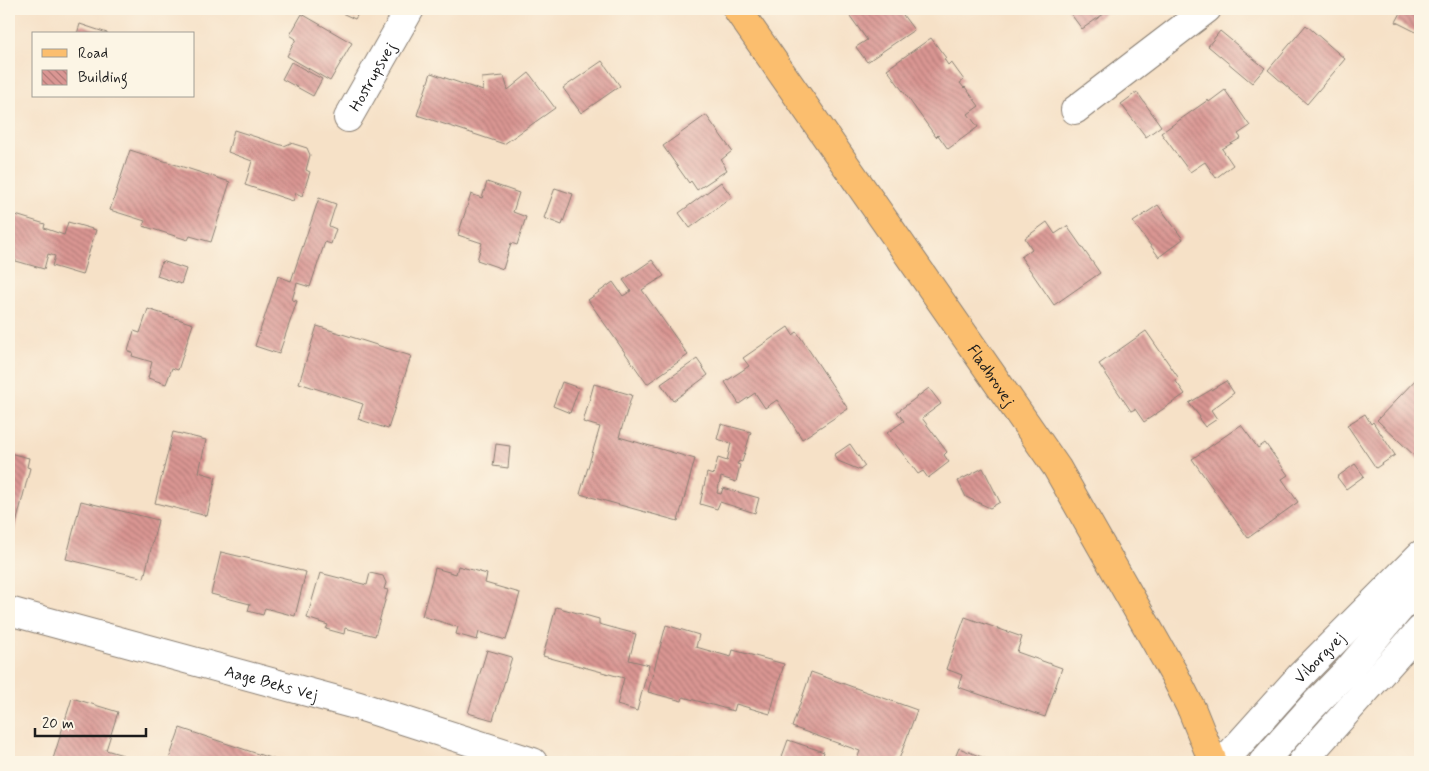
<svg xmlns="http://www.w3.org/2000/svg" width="1429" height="771" viewBox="0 0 1429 771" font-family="Mynerve,sans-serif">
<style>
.building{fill:url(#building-back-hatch)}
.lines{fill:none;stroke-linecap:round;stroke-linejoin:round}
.minor-casing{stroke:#897e72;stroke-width:30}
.major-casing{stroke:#897e72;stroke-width:30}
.minor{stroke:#fff;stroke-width:28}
.major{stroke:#fbbe6e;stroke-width:28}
.labels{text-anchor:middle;stroke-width:4.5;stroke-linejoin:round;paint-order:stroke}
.street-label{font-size:16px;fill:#1c1c1c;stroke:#fcf5e5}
</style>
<defs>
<pattern id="building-back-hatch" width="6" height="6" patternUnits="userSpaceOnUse" patternTransform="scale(1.25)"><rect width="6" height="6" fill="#da9693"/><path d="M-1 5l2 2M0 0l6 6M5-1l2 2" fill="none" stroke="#b07a77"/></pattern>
</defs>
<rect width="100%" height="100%" fill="#fcf5e5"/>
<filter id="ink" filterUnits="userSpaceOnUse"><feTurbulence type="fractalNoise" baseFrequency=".02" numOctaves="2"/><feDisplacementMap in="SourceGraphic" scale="10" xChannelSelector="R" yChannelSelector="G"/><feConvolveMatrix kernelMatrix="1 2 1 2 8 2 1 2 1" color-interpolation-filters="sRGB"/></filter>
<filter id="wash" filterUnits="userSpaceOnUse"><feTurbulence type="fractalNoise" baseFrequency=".0096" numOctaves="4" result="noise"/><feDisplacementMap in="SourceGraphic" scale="20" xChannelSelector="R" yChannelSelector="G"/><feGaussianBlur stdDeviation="1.12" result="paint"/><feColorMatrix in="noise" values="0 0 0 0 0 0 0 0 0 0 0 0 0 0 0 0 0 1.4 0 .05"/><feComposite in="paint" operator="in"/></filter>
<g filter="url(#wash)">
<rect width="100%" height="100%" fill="#f6e1c7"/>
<g id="blocks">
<path class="building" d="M 333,9 L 361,9 L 355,19 Z
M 845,9 L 911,9 L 903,15 L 914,30 L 867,62 L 856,47 L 867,40 Z
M 1067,9 L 1111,9 L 1082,29 Z
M 1403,9 L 1420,9 L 1420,34 L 1396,22 Z
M 302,14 L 352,43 L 330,81 L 287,56 L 296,39 L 290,35 Z
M 80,24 L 107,33 L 107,34 L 77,34 Z
M 1306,25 L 1345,59 L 1307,104 L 1268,70 Z
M 1220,31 L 1265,68 L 1252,83 L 1208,46 Z
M 931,38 L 946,58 L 944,59 L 948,65 L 951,62 L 964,80 L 960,83 L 964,88 L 965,87 L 979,106 L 968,114 L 978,127 L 948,149 L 938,135 L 936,137 L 887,69 Z
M 602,61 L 620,86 L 581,113 L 563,88 Z
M 291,62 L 322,79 L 313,96 L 282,79 Z
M 431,73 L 483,91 L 482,78 L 504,76 L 508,90 L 529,73 L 555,108 L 504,144 L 417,115 Z
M 1225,90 L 1250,126 L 1238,134 L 1241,138 L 1222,149 L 1233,165 L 1216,178 L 1205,162 L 1190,172 L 1161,133 L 1208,100 L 1209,102 Z
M 1137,92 L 1161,126 L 1146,137 L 1121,104 Z
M 706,115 L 732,151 L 721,160 L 727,170 L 697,190 L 691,181 L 689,183 L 663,146 Z
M 234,130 L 284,146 L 291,143 L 307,148 L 310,155 L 306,170 L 310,172 L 302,196 L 296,193 L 293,201 L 245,185 L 252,161 L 228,152 Z
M 130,150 L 230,182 L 211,242 L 190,236 L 188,240 L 143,226 L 145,221 L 110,210 Z
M 487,182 L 519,193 L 513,212 L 526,217 L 517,245 L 511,243 L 503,269 L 477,260 L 482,243 L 458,235 L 471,194 L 482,198 Z
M 721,182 L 732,197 L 690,228 L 679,213 Z
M 555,188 L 573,194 L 562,225 L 544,218 Z
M 319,198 L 336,204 L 329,226 L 336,229 L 331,244 L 325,242 L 310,287 L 297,283 L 292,300 L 297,301 L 279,354 L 255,346 L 278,276 L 291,281 Z
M 1158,205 L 1183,239 L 1159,257 L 1133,222 Z
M 9,213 L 45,224 L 44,228 L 64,235 L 68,222 L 96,230 L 82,275 L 52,266 L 55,256 L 48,254 L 44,269 L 9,259 Z
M 1047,222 L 1055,234 L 1067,226 L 1100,273 L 1054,305 L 1021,257 L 1032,249 L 1025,238 Z
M 652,260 L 664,276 L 642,290 L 688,355 L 647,384 L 588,300 L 613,282 L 623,296 L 631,291 L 623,280 Z
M 162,261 L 186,269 L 181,284 L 157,276 Z
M 148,309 L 193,324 L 178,370 L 172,368 L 166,384 L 148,378 L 152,362 L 132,356 L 133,353 L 128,351 L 134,331 L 140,333 Z
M 317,326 L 411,356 L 388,429 L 358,419 L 363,404 L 299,383 Z
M 788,327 L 793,335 L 797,332 L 848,409 L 802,439 L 777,400 L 765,408 L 755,393 L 739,404 L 725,382 L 749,366 L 743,358 Z
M 1146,331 L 1178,377 L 1175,380 L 1185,394 L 1144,422 L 1135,409 L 1131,411 L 1099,364 Z
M 697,359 L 708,375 L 673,401 L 661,384 Z
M 1419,376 L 1420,378 L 1420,461 L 1377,420 Z
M 1226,381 L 1234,393 L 1211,410 L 1217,419 L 1205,427 L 1199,419 L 1200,417 L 1189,403 Z
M 562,382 L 579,388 L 570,413 L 553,406 Z
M 594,384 L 632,395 L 619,437 L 695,459 L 678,521 L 580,494 L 600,427 L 583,422 Z
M 929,388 L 941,404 L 922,418 L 947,452 L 944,455 L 949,462 L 928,478 L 923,471 L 918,474 L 887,433 L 904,421 L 897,412 Z
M 1365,414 L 1371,424 L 1373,422 L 1395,455 L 1376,468 L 1347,425 Z
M 721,424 L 751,432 L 742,462 L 739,461 L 737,464 L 740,465 L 736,482 L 721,477 L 717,493 L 721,494 L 723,488 L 759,498 L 755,513 L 720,502 L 717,509 L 700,504 L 707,473 L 713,475 L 718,458 L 727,461 L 731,443 L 717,439 Z
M 1241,425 L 1258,448 L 1265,443 L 1288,475 L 1282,479 L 1298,502 L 1248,538 L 1192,459 Z
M 173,432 L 206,440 L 199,472 L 216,477 L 207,516 L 155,503 Z
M 496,444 L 510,446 L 508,468 L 493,466 Z
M 850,444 L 865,466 L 860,470 L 838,461 L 834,455 Z
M 9,453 L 29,458 L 27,467 L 30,468 L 9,552 Z
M 1355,464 L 1364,476 L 1346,489 L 1337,477 Z
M 983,468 L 1000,502 L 990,508 L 966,497 L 958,481 Z
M 81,501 L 158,520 L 144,578 L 66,559 Z
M 221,552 L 306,572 L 295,616 L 265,608 L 263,615 L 248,611 L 250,604 L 211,594 Z
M 458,566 L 487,574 L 485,583 L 520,593 L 506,640 L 479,632 L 477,640 L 456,634 L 458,627 L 422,616 L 435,568 L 456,574 Z
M 320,573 L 367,585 L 370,573 L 383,576 L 386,583 L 384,589 L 388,590 L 375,636 L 345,628 L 344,634 L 326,629 L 328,625 L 307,618 Z
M 556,607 L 599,619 L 599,624 L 636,634 L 629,660 L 649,665 L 637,711 L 617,705 L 624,678 L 543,656 Z
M 965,617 L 1022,637 L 1017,652 L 1062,668 L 1045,717 L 958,687 L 962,675 L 946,669 Z
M 666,625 L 699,635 L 696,647 L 731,657 L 733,650 L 784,664 L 770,714 L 736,704 L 734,711 L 683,697 L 682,701 L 648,692 Z
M 487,650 L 512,657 L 493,720 L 468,713 Z
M 811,672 L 917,710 L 898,762 L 856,762 L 860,751 L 792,727 Z
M 72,698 L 118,712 L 106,750 L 123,755 L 121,762 L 62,762 L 53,759 Z
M 180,728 L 282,762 L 168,762 Z
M 788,740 L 824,752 L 821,762 L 780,762 Z
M 959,748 L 994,762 L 949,762 L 951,759 L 954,760 Z"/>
</g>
</g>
<g filter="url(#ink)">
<use href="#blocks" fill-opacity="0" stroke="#897e72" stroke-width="1"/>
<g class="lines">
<g class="minor-casing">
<g id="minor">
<path d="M 1075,110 L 1207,9"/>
<path id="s1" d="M 348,118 L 410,9"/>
<path id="s2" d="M 9,611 L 359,706 L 533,762"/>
<path id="s3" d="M 1223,762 L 1301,675 L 1420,555"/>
<path d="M 1263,762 L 1311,708 L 1348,670 L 1420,585"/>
<path d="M 1302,762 L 1420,630"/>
</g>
</g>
<g class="major-casing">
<g id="major">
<path id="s4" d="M 737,9 L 1057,468 L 1174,674 L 1192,710 L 1213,762"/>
</g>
</g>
<use href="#minor" class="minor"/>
<use href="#major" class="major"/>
</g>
</g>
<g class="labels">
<g class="street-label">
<text dy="6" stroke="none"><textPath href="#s1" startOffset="48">Hostrupsvej</textPath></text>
<text dy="6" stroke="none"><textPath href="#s4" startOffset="446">Fladbrovej</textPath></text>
<text dy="6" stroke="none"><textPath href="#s3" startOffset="142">Viborgvej</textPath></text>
<text dy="6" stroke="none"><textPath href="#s2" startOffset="272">Aage Beks Vej</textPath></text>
</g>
</g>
<rect width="1429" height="771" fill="none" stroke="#fcf5e5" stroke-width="30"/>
<rect x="32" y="32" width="162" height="65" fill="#fcf5e5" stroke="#a29e95"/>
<rect x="42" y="49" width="25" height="8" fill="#fbbe6e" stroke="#a29e95"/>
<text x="78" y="58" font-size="15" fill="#1c1c1c">Road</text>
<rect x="42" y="70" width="25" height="15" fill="url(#building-back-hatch)" stroke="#a29e95"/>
<text x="78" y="82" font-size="15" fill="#1c1c1c">Building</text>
<path d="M35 728v8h111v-8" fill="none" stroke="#1c1c1c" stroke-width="2.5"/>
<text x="42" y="728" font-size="15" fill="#1c1c1c" stroke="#fcf5e5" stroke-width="4" paint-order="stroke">20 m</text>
</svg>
